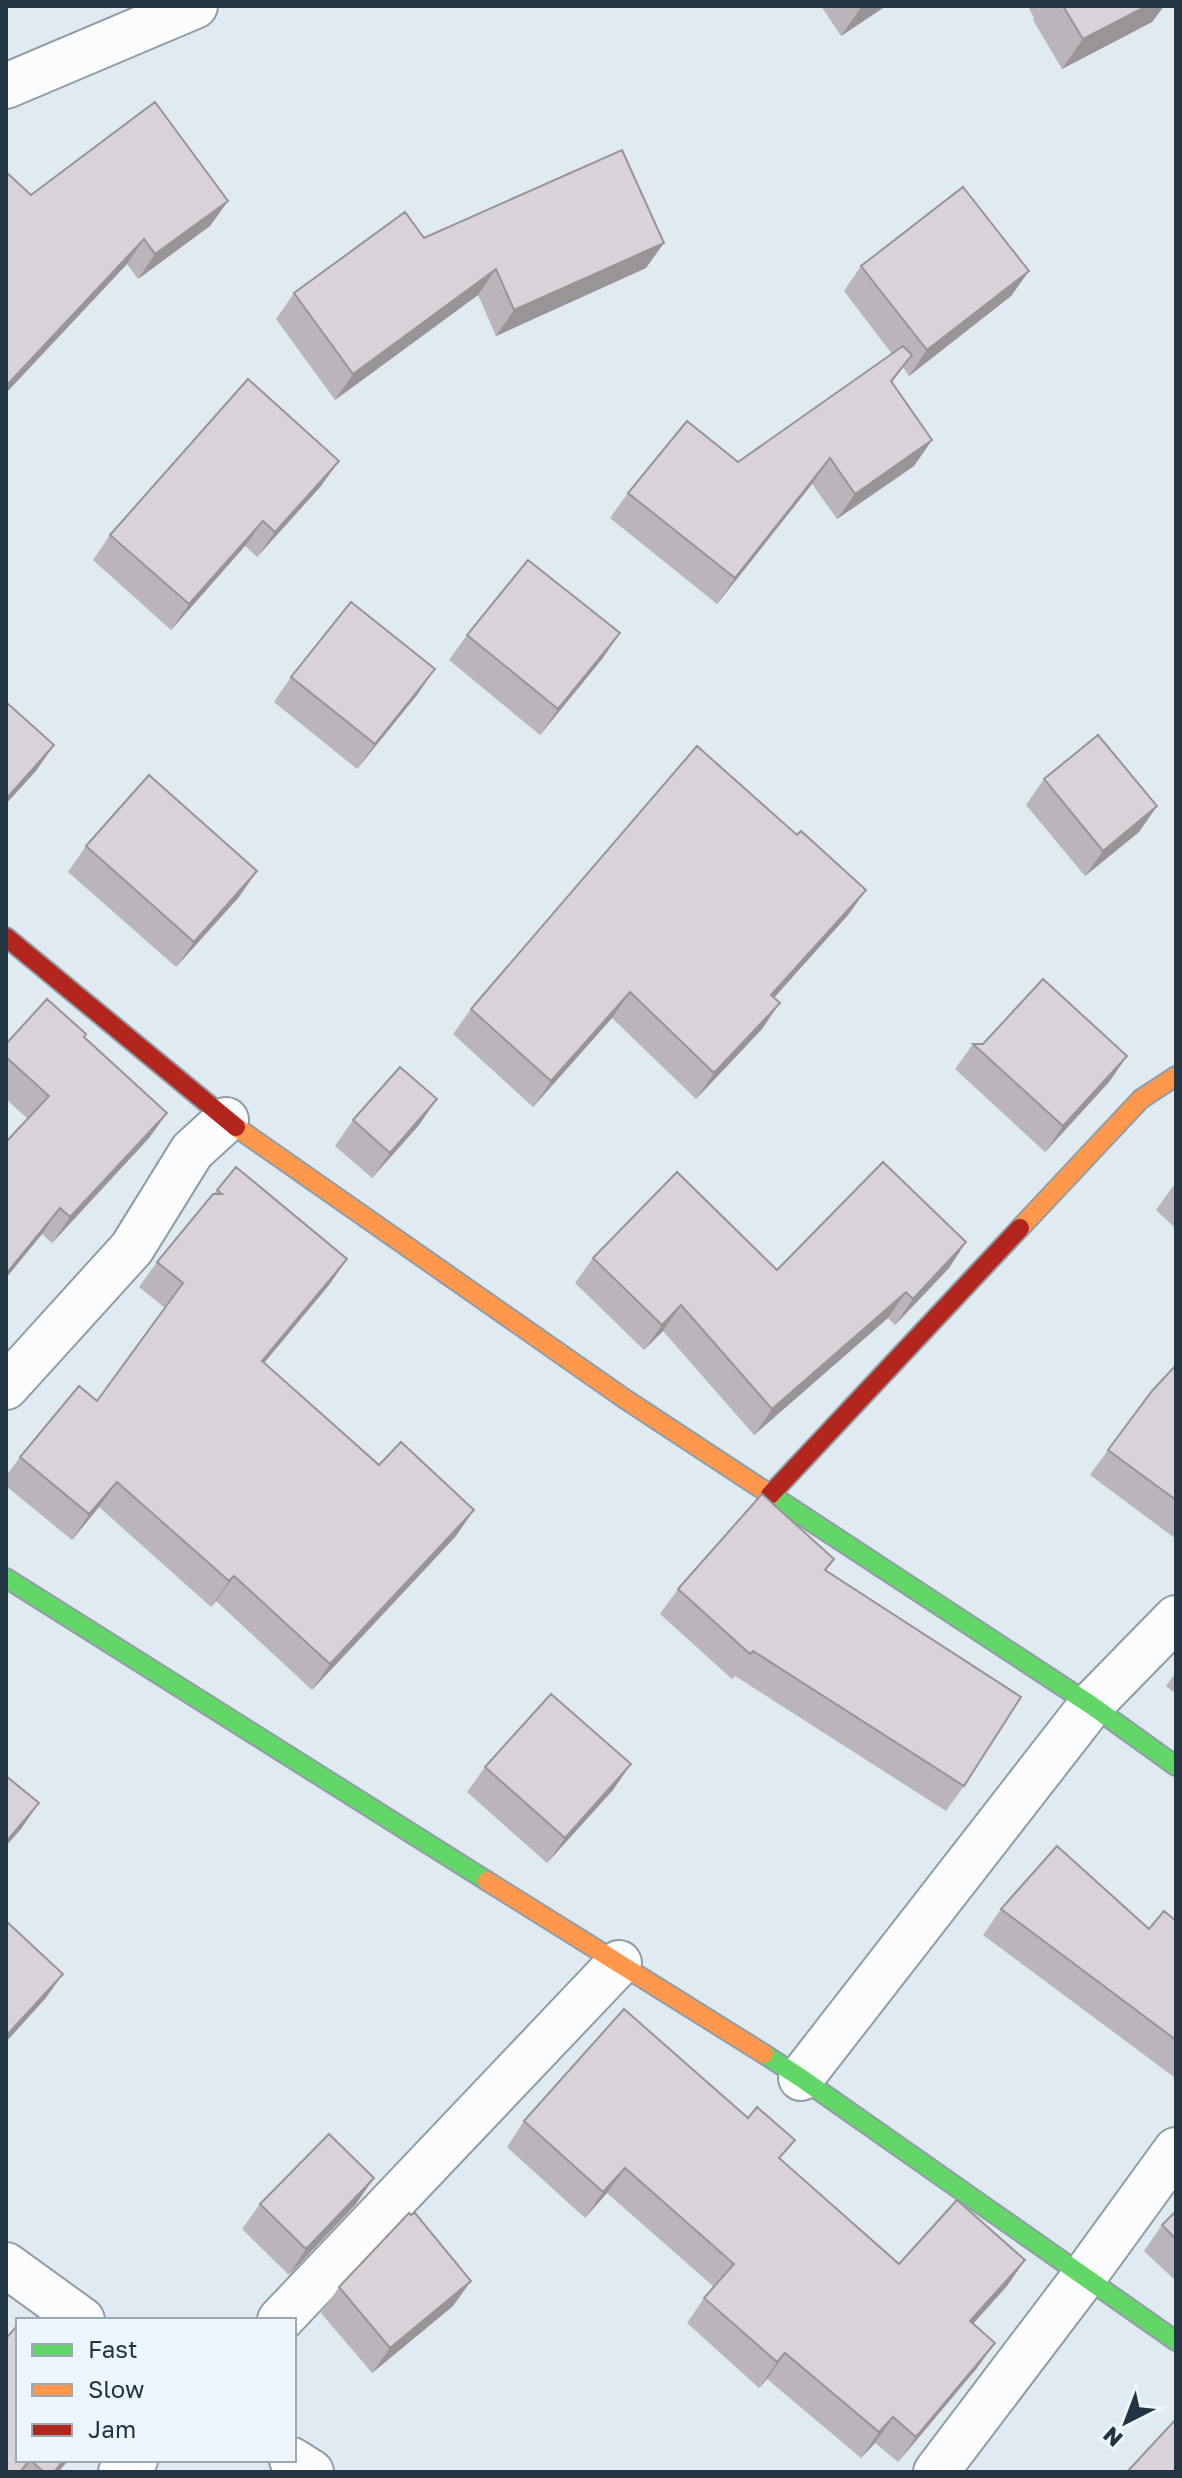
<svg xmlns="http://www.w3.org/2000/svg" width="1182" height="2478" viewBox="0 0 1182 2478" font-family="'Golos Text',sans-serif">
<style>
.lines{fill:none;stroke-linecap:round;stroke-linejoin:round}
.street-casing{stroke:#909da6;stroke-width:48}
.fast-casing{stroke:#909da6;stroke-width:22}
.slow-casing{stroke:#909da6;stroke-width:22}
.jam-casing{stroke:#909da6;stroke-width:22}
.street{stroke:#fafcfd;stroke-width:44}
.fast{stroke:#63d668;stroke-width:18}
.slow{stroke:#ff974d;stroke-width:18}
.jam{stroke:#b3261e;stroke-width:18}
.wall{fill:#bbb5bb}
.shaded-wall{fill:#989498}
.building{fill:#d9d3d9;stroke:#989498;stroke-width:2}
</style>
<rect width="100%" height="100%" fill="#dfeaf1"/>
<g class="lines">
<g class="street-casing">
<path id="street" d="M 6,86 L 195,6
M 6,1387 L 132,1248 L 192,1151 L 226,1120
M 801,2078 L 1091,1705 L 1176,1618
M 6,2265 L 82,2320
M 280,2320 L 619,1963
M 292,2460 L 311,2472
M 121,2472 L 135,2460
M 936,2472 L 1083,2278 L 1176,2150"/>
</g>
<g class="fast-casing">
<path id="fast" d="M 771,1495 L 1091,1705 L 1176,1766
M 6,1578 L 487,1881
M 764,2054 L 801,2078 L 1176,2341"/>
</g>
<g class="slow-casing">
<path id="slow" d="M 236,1127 L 625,1399 L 771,1495
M 1020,1228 L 1141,1099 L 1176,1076
M 487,1881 L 764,2054"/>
</g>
<g class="jam-casing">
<path id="jam" d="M 6,937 L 236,1127
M 770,1495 L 1020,1228"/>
</g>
<use href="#street" class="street"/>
<use href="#fast" class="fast"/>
<use href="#slow" class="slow"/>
<use href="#jam" class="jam"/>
</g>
<path class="wall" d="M 821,6 L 886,6 L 841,36 Z
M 1028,6 L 1164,6 L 1152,22 L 1062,69 L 1033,20 L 1034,18 Z
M 6,172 L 31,195 L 228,201 L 210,226 L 138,279 L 127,264 L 6,393 Z
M 424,238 L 646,268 L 496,336 L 478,295 L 335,400 L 276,319 L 294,293 Z
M 861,266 L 1029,271 L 1011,296 L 909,376 L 903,367 L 892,383 L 932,440 L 914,466 L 837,519 L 812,484 L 717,604 L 610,518 L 628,493 L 738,462 L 892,354 L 844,291 Z
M 321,486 L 257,557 L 245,546 L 171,630 L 93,560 L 110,535 Z
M 620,633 L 602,659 L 540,735 L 449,660 L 467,635 Z
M 291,677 L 417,695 L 357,769 L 274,702 Z
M 1044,779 L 1157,806 L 1139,832 L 1085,876 L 1026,805 Z
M 797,835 L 866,890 L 848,915 L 774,998 L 762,1029 L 696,1099 L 612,1018 L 533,1107 L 453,1034 L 471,1009 Z
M 86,846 L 239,897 L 176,967 L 68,872 Z
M 84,1037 L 167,1113 L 149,1138 L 52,1243 L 42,1234 L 6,1278 L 6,1142 L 28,1119 L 6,1099 L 6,1044 Z
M 973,1044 L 1127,1056 L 1109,1082 L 1045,1152 L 955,1069 Z
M 353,1120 L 419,1125 L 372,1178 L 335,1146 Z
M 236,1167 L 347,1259 L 329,1285 L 264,1363 L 456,1536 L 312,1690 L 216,1601 L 211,1607 L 99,1507 L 72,1540 L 6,1486 L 6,1476 L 20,1457 L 97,1401 L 165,1308 L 139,1287 L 157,1262 Z
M 1176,1182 L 1176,1229 L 1156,1210 Z
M 966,1242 L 949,1268 L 895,1325 L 888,1318 L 754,1435 L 663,1331 L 644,1350 L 575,1283 L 593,1258 L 777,1270 Z
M 1176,1365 L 1176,1539 L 1090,1475 L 1108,1450 Z
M 834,1559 L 826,1570 L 964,1786 L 946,1811 L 735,1676 L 732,1679 L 660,1614 L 678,1589 Z
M 1176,1672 L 1176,1694 L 1166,1686 Z
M 485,1767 L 613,1790 L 547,1863 L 467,1792 Z
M 1001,1909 L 1149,1929 L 1176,1921 L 1176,2075 L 1174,2077 L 983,1935 Z
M 524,2121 L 781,2160 L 899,2264 L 1025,2260 L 1007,2286 L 973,2324 L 977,2368 L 898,2462 L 875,2443 L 861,2458 L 767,2379 L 759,2388 L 687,2323 L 704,2298 L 714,2287 L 607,2193 L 585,2218 L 507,2147 Z
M 260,2204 L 356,2204 L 289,2275 L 242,2229 Z
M 1176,2211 L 1176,2281 L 1144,2251 L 1162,2225 Z
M 339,2287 L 453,2306 L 372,2373 L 321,2313 Z
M 18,2460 L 69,2460 L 58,2472 L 6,2472 Z"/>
<path class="shaded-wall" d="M 862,6 L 886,6 L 841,36 Z
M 1147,6 L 1164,6 L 1152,22 L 1062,69 L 1083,39 Z
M 228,201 L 210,226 L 138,279 L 155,254 Z
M 144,239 L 127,264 L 6,393 L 6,386 Z
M 664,243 L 646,268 L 496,336 L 514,310 Z
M 496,269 L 478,295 L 335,400 L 353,374 Z
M 1029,271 L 1011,296 L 909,376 L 927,350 Z
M 932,440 L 914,466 L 837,519 L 855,494 Z
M 830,458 L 812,484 L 717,604 L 735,578 Z
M 339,461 L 321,486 L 257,557 L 275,532 Z
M 263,521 L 245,546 L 171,630 L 189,604 Z
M 620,633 L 602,659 L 540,735 L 558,709 Z
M 435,669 L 417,695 L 357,769 L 375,744 Z
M 54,745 L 36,771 L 6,804 L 6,799 Z
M 1157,806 L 1139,832 L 1085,876 L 1103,851 Z
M 257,871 L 239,897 L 176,967 L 194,942 Z
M 866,890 L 848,915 L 753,1021 L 771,995 Z
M 630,992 L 612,1018 L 533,1107 L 551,1081 Z
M 780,1003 L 762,1029 L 696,1099 L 714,1073 Z
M 1127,1056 L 1109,1082 L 1045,1152 L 1063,1126 Z
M 437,1099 L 419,1125 L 372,1178 L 390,1153 Z
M 167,1113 L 149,1138 L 52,1243 L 70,1217 Z
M 60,1208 L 42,1234 L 6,1278 L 6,1274 Z
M 966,1242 L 949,1268 L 895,1325 L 913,1299 Z
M 347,1259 L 329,1285 L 244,1387 L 262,1361 Z
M 906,1292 L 888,1318 L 754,1435 L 772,1409 Z
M 681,1305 L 663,1331 L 644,1350 L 662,1325 Z
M 117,1482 L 99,1507 L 72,1540 L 89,1514 Z
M 474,1510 L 456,1536 L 312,1690 L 330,1664 Z
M 234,1576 L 216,1601 L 211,1607 L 229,1581 Z
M 631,1764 L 613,1790 L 547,1863 L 565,1838 Z
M 39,1803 L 21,1829 L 6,1846 L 6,1842 Z
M 63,1974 L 45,1999 L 6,2042 L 6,2036 Z
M 625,2168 L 607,2193 L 585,2218 L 603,2192 Z
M 374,2178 L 356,2204 L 289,2275 L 306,2249 Z
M 1025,2260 L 1007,2286 L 952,2347 L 970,2321 Z
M 471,2281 L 453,2306 L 372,2373 L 390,2348 Z
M 995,2343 L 977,2368 L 898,2462 L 916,2437 Z
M 785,2353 L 767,2379 L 759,2388 L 777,2362 Z
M 893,2417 L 875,2443 L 861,2458 L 879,2432 Z
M 64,2460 L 69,2460 L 58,2472 L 54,2472 Z"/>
<path class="building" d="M 1063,6 L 1147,6 L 1083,39 Z
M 155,102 L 228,201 L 155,254 L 144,239 L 6,386 L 6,172 L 31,195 Z
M 622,150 L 664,243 L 514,310 L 496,269 L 353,374 L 294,293 L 405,212 L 424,238 Z
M 963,187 L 1029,271 L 927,350 L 861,266 Z
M 903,346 L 912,355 L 891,381 L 932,440 L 855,494 L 830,458 L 735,578 L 628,493 L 687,421 L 738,462 Z
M 248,379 L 339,461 L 275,532 L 263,521 L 189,604 L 110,535 Z
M 528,560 L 620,633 L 558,709 L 467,635 Z
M 351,602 L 435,669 L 375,744 L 291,677 Z
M 6,702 L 54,745 L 6,799 Z
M 1098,735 L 1157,806 L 1103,851 L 1044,779 Z
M 697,746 L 797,835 L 801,831 L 866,890 L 771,995 L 780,1003 L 714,1073 L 630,992 L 551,1081 L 471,1009 Z
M 149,775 L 257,871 L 194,942 L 86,846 Z
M 1043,979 L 1127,1056 L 1063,1126 L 973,1044 L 983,1044 Z
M 47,999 L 86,1034 L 84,1037 L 167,1113 L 70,1217 L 60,1208 L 6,1274 L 6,1142 L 49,1096 L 6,1057 L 6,1044 Z
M 400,1067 L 437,1099 L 390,1153 L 353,1120 Z
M 883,1162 L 966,1242 L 913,1299 L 906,1292 L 772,1409 L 681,1305 L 662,1325 L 593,1258 L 677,1172 L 777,1270 Z
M 236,1167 L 347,1259 L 262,1361 L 379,1465 L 401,1442 L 474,1510 L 330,1664 L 234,1576 L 229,1581 L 117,1482 L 89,1514 L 20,1457 L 79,1386 L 97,1401 L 183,1283 L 157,1262 L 213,1194 L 222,1194 L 217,1190 Z
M 1176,1365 L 1176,1500 L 1108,1450 L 1152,1391 Z
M 762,1494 L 834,1559 L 825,1570 L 1021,1697 L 964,1786 L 753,1651 L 750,1654 L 678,1589 Z
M 551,1694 L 631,1764 L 565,1838 L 485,1767 Z
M 6,1776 L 39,1803 L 6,1842 Z
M 1057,1846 L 1149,1929 L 1164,1911 L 1176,1921 L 1176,2040 L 1001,1909 Z
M 6,1921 L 63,1974 L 6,2036 Z
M 624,2009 L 748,2118 L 757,2107 L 795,2140 L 779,2158 L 899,2264 L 957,2200 L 1025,2260 L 970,2321 L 995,2343 L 916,2437 L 893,2417 L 879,2432 L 785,2353 L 777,2362 L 704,2298 L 734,2264 L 625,2168 L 603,2192 L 524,2121 Z
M 329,2134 L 374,2178 L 306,2249 L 260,2204 Z
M 1176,2211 L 1176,2239 L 1162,2225 Z
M 409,2213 L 411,2215 L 415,2213 L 471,2281 L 390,2348 L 339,2287 Z
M 18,2325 L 18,2460 L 64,2460 L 54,2472 L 44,2472 L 30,2460 L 20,2472 L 6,2472 L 6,2338 Z
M 1176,2419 L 1176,2472 L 1127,2472 Z"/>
<rect width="1182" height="2478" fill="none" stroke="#223542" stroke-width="16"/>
<rect x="16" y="2318" width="280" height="144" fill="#edf6fd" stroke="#9ca9b2" stroke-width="2"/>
<rect x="32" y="2344" width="40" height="12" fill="#63d668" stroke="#9ca9b2" stroke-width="2"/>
<text x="88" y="2358" font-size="24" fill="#223542">Fast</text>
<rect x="32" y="2384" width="40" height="12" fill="#ff974d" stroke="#9ca9b2" stroke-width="2"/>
<text x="88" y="2398" font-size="24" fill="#223542">Slow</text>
<rect x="32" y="2424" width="40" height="12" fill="#b3261e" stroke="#9ca9b2" stroke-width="2"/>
<text x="88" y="2438" font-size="24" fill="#223542">Jam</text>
<g transform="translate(1126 2422) rotate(222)" stroke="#edf6fd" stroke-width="6" paint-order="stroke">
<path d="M0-6L14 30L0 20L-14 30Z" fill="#223542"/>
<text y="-12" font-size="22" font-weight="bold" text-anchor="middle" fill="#223542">N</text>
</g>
</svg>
